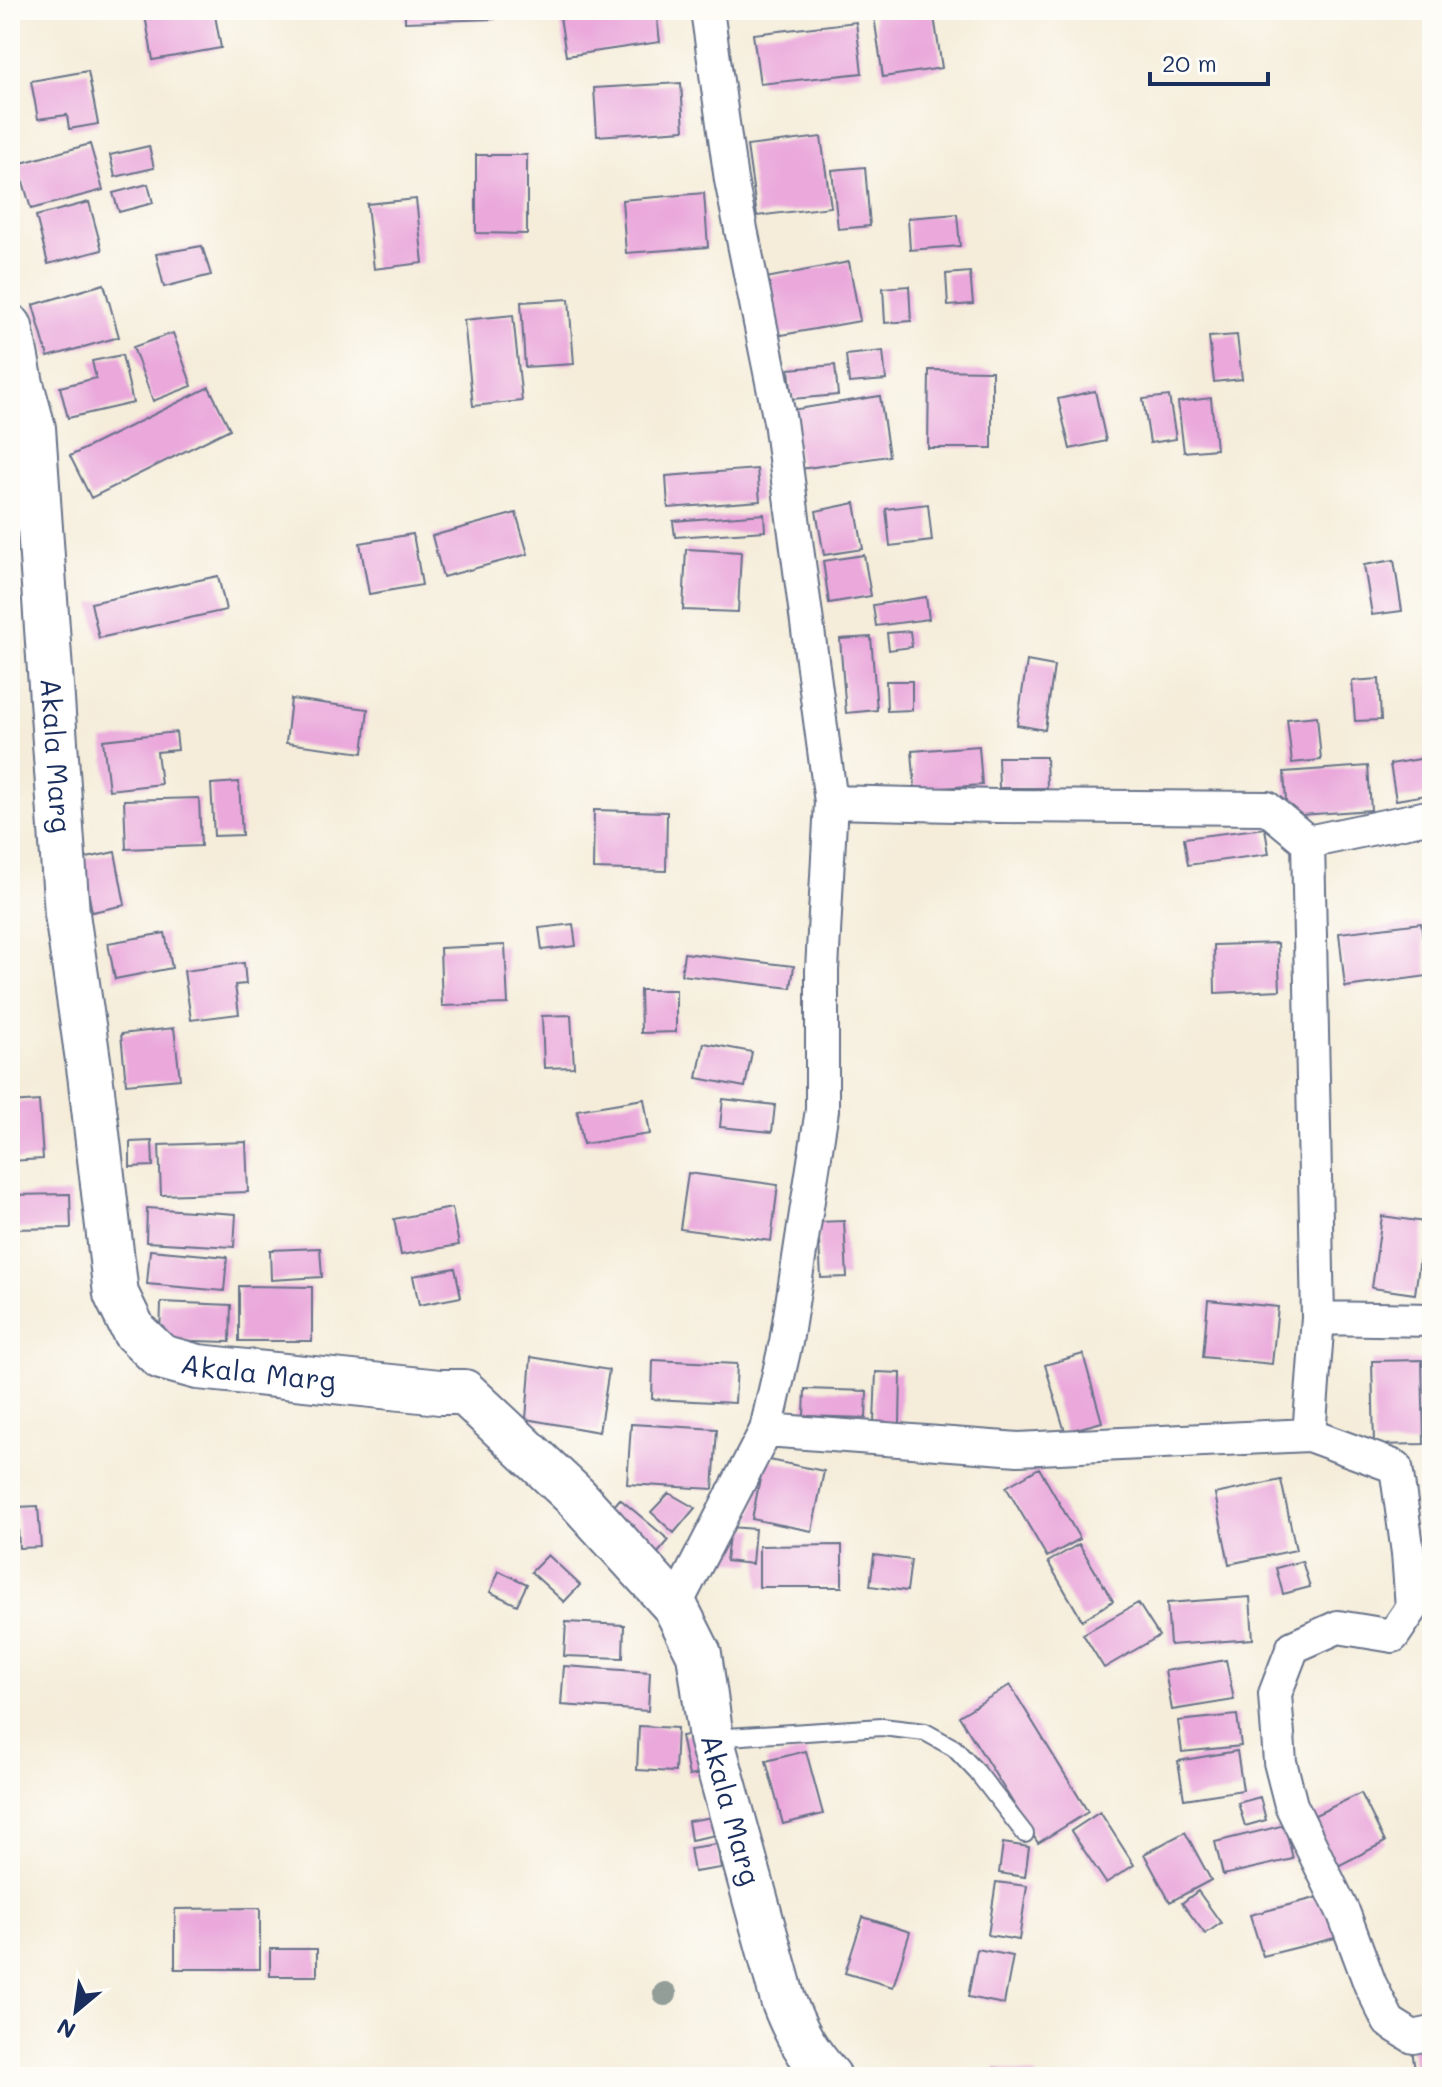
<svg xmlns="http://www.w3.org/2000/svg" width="1442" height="2087" viewBox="0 0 1442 2087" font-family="Mali,sans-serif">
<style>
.building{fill:#eaa8db}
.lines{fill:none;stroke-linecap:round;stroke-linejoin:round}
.lane-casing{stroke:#677289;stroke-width:20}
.street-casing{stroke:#677289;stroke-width:36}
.secondary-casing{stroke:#677289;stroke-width:48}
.lane{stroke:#fff;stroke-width:16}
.street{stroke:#fff;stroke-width:32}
.secondary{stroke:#fff;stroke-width:44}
.tree{fill:#949e99}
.labels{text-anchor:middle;stroke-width:7;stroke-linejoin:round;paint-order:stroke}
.street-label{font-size:28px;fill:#1b2f5e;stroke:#fdfcf7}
</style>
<rect width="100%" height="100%" fill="#fdfcf7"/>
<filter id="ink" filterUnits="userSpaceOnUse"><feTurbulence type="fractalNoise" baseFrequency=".0125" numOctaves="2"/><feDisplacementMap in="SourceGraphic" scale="16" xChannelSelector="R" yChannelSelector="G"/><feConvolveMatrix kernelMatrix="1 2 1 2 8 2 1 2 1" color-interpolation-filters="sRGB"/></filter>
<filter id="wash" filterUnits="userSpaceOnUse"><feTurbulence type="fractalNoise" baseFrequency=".006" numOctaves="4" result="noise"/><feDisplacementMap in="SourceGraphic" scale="32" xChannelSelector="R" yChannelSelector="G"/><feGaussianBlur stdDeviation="1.8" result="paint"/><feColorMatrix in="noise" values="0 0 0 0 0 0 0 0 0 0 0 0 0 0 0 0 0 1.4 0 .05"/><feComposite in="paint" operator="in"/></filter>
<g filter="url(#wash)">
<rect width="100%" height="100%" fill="#f5edda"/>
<g id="blocks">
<path class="building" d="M 144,10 L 214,10 L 221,48 L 153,60 Z
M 405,10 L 495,10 L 495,19 L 405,22 Z
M 501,10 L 524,10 L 525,18 L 501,18 Z
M 530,10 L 552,10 L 552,17 L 530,16 Z
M 559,10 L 656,10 L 660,42 L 566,56 Z
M 873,10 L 933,10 L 942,68 L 883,77 Z
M 856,22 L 862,73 L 760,84 L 753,34 Z
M 88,71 L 98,124 L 69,129 L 67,115 L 38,119 L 31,81 Z
M 681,83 L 684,130 L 597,136 L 594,88 Z
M 821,137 L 831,207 L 757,216 L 747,146 Z
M 90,144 L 103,190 L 31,209 L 18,164 Z
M 149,146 L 154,168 L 115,177 L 110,155 Z
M 476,155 L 527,155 L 527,234 L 476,233 Z
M 865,167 L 870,226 L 838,229 L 832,170 Z
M 148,184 L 153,203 L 119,212 L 113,193 Z
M 704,193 L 708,247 L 626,253 L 622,200 Z
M 416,199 L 423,263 L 374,269 L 367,204 Z
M 89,202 L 102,250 L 48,264 L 36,216 Z
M 957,214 L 960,246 L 910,250 L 908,218 Z
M 202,246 L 211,275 L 164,287 L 156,254 Z
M 849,262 L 860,321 L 776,336 L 766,278 Z
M 970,272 L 973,304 L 948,306 L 946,274 Z
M 104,284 L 119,337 L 48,357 L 33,305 Z
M 909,286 L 911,321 L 885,323 L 883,288 Z
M 569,299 L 574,364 L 525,367 L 521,302 Z
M 513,315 L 522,401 L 473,406 L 464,320 Z
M 173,333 L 192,386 L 153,401 L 133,347 Z
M 1237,335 L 1242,379 L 1214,382 L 1209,337 Z
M 883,351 L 886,380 L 849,383 L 846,355 Z
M 122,355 L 133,403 L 68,418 L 60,387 L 96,378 L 92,361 Z
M 835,365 L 838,395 L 792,399 L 789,369 Z
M 929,370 L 992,371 L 992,448 L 928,448 Z
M 209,387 L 230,429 L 91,498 L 70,456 Z
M 1095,391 L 1106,441 L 1070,449 L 1058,399 Z
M 880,396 L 889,456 L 800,469 L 791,410 Z
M 1169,396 L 1176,439 L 1150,443 L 1143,399 Z
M 1211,398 L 1216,449 L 1184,452 L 1178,402 Z
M 757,469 L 760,501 L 668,508 L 666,476 Z
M 855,503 L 863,549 L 824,555 L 816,511 Z
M 928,504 L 932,541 L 890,546 L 886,509 Z
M 516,513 L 528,554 L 443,577 L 432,536 Z
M 764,514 L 765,531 L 675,537 L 673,521 Z
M 413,534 L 422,585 L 369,594 L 360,543 Z
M 686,549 L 741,552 L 738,612 L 683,610 Z
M 864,555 L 871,596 L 829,603 L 823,561 Z
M 1394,560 L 1402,611 L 1372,615 L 1364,565 Z
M 218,576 L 226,610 L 99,638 L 91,603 Z
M 926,597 L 929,619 L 876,626 L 873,605 Z
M 910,631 L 912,647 L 889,650 L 887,633 Z
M 871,637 L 877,710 L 846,713 L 840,639 Z
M 1027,661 L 1054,666 L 1045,730 L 1017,725 Z
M 1379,679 L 1381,720 L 1355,721 L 1352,681 Z
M 886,681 L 912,681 L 912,710 L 887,711 Z
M 291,699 L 368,709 L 363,753 L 286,743 Z
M 1317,716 L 1321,760 L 1292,763 L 1287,719 Z
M 176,732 L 178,750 L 157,752 L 161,784 L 109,790 L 103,740 Z
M 979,746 L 982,785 L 915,790 L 912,751 Z
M 998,757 L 1046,757 L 1047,788 L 999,788 Z
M 1432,757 L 1432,794 L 1396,800 L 1390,764 Z
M 1368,766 L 1371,810 L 1287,816 L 1284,772 Z
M 239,782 L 242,835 L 214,836 L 211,784 Z
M 199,798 L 201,846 L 126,849 L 124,800 Z
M 594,810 L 667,812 L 666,871 L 593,869 Z
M 1265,828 L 1269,854 L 1188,865 L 1184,838 Z
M 115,852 L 125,905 L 92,912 L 82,859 Z
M 1421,923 L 1428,976 L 1345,987 L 1339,933 Z
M 573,924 L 576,946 L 542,950 L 539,928 Z
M 165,933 L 172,968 L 115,979 L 108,943 Z
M 1278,943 L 1280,990 L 1215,993 L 1214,945 Z
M 505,945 L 508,1004 L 442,1006 L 440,948 Z
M 684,953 L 794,966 L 791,988 L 681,975 Z
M 244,963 L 246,984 L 235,985 L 239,1014 L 191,1020 L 184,971 Z
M 640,990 L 676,990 L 676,1032 L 641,1033 Z
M 571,1015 L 574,1067 L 544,1068 L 542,1016 Z
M 174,1028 L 180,1079 L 126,1084 L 121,1034 Z
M 704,1043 L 752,1052 L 745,1087 L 697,1078 Z
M 644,1099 L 650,1134 L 583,1144 L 577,1110 Z
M 723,1099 L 775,1105 L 772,1132 L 720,1127 Z
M 39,1101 L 43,1159 L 10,1161 L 10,1103 Z
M 152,1141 L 153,1166 L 130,1167 L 130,1142 Z
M 246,1142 L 248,1192 L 161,1195 L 159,1145 Z
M 688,1173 L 778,1185 L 771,1241 L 680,1229 Z
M 70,1194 L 71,1228 L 10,1229 L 10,1195 Z
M 147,1208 L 236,1214 L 234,1247 L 146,1242 Z
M 452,1208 L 459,1245 L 401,1255 L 394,1219 Z
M 1382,1216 L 1425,1222 L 1415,1294 L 1372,1288 Z
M 844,1221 L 847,1277 L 821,1278 L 818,1222 Z
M 320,1248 L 322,1277 L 271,1280 L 270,1250 Z
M 150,1250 L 227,1257 L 224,1291 L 147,1284 Z
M 455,1268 L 461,1297 L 419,1305 L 413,1276 Z
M 239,1286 L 312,1287 L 312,1341 L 239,1341 Z
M 1208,1300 L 1278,1307 L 1272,1364 L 1203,1357 Z
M 161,1302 L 231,1305 L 230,1342 L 160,1340 Z
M 1083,1354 L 1102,1422 L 1065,1432 L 1045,1365 Z
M 531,1357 L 609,1370 L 599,1432 L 526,1419 Z
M 653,1360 L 737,1364 L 735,1403 L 652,1399 Z
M 1422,1360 L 1424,1444 L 1374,1445 L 1372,1361 Z
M 876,1372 L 901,1373 L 900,1423 L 874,1423 Z
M 805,1389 L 867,1391 L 866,1418 L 804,1416 Z
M 631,1424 L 717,1429 L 713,1489 L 627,1484 Z
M 764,1459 L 824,1471 L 812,1531 L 752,1519 Z
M 1039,1468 L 1080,1539 L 1047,1557 L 1006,1487 Z
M 1281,1480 L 1296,1550 L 1229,1564 L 1215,1494 Z
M 669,1493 L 695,1508 L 674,1533 L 651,1512 Z
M 620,1499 L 669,1540 L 651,1561 L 603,1519 Z
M 38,1506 L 41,1547 L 19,1548 L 17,1507 Z
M 730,1527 L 755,1529 L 752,1564 L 726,1561 Z
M 1079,1544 L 1113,1601 L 1082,1620 L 1048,1562 Z
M 842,1545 L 842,1587 L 759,1587 L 759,1546 Z
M 548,1555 L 580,1585 L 564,1602 L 531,1572 Z
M 874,1555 L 911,1560 L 907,1591 L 870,1586 Z
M 1302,1561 L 1310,1587 L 1283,1594 L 1276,1568 Z
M 499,1571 L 527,1584 L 517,1605 L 490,1592 Z
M 1250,1597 L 1253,1639 L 1170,1645 L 1167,1603 Z
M 1138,1603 L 1159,1636 L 1104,1668 L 1083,1634 Z
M 566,1622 L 624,1625 L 623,1658 L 564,1656 Z
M 1226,1660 L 1234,1700 L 1172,1710 L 1165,1671 Z
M 564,1666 L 650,1672 L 648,1711 L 561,1705 Z
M 1010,1685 L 1088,1812 L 1038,1843 L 959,1716 Z
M 1237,1715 L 1241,1746 L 1182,1752 L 1178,1721 Z
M 639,1726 L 677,1728 L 675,1772 L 637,1770 Z
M 699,1733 L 706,1773 L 689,1776 L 681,1736 Z
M 806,1751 L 823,1814 L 783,1824 L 766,1761 Z
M 1237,1751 L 1243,1790 L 1184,1799 L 1178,1761 Z
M 1361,1793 L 1385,1842 L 1336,1867 L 1311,1817 Z
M 1260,1797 L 1266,1820 L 1245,1826 L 1238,1803 Z
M 1100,1812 L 1134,1865 L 1106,1883 L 1071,1831 Z
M 713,1817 L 716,1835 L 691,1840 L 688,1821 Z
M 1285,1825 L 1293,1859 L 1223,1875 L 1215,1842 Z
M 1185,1832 L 1211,1880 L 1170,1902 L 1144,1854 Z
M 1003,1843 L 1029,1847 L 1025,1877 L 999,1873 Z
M 717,1844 L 721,1868 L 694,1872 L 690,1848 Z
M 996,1882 L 1027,1886 L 1019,1940 L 988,1935 Z
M 1198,1891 L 1221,1923 L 1205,1934 L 1182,1903 Z
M 1327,1895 L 1339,1937 L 1263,1956 L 1250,1915 Z
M 260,1908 L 260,1969 L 175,1969 L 175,1909 Z
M 863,1917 L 910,1932 L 893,1987 L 845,1973 Z
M 270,1949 L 317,1949 L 317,1976 L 270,1976 Z
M 977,1949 L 1013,1956 L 1004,2004 L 968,1997 Z
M 1432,2040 L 1432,2077 L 1416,2077 L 1411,2043 Z
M 995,2068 L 1036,2075 L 1036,2077 L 994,2077 Z"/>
</g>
</g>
<g filter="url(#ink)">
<use href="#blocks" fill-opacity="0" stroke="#677289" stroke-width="2"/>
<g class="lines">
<g class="lane-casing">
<path id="lane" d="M 713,1738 L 882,1727 L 925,1732 L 954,1748 L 977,1772 L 1025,1834"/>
</g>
<g class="street-casing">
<path id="street" d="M 831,802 L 996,806 L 1267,808 L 1308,842 L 1432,816
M 1308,842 L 1318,1318
M 766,1430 L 1018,1449 L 1309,1435 L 1318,1318 L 1432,1320
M 1309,1435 L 1396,1467 L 1408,1553 L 1412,1608 L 1393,1636 L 1338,1627 L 1293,1647 L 1275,1694 L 1280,1762 L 1291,1805 L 1344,1914 L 1370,1984 L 1389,2022 L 1413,2037 L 1432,2033
M 675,1606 L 766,1430 L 786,1342 L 822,1110 L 822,970 L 831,802 L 780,421 L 731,180 L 707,10"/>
</g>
<g class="secondary-casing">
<g id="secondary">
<path id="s1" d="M 10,327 L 21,384 L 33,428 L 67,914 L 90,1074 L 116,1294 L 134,1331 L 161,1357 L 198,1367 L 440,1392 L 464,1392 L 576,1497 L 675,1606 L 699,1654 L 711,1738 L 783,2000 C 795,2031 806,2052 829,2077"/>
</g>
</g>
<use href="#lane" class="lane"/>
<use href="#street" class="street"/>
<use href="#secondary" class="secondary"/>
</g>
<circle class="tree" cx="665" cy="1994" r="12"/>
</g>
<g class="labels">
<g class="street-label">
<text dy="10" stroke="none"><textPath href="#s1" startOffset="432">Akala Marg</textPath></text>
<text dy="10" stroke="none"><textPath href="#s1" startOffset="1152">Akala Marg</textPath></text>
<text dy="10" stroke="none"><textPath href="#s1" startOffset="1872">Akala Marg</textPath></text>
</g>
</g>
<rect width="1442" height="2087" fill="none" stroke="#fdfcf7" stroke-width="40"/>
<g transform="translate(76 2011) rotate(209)" stroke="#fdfcf7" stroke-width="6" paint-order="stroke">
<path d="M0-6L14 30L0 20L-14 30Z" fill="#1b2f5e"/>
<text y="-12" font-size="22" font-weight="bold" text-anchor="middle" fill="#1b2f5e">N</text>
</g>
<path d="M1150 72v12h118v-12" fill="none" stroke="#1b2f5e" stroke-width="4"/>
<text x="1162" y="72" font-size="24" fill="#1b2f5e" stroke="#fdfcf7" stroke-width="6" paint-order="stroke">20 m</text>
</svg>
